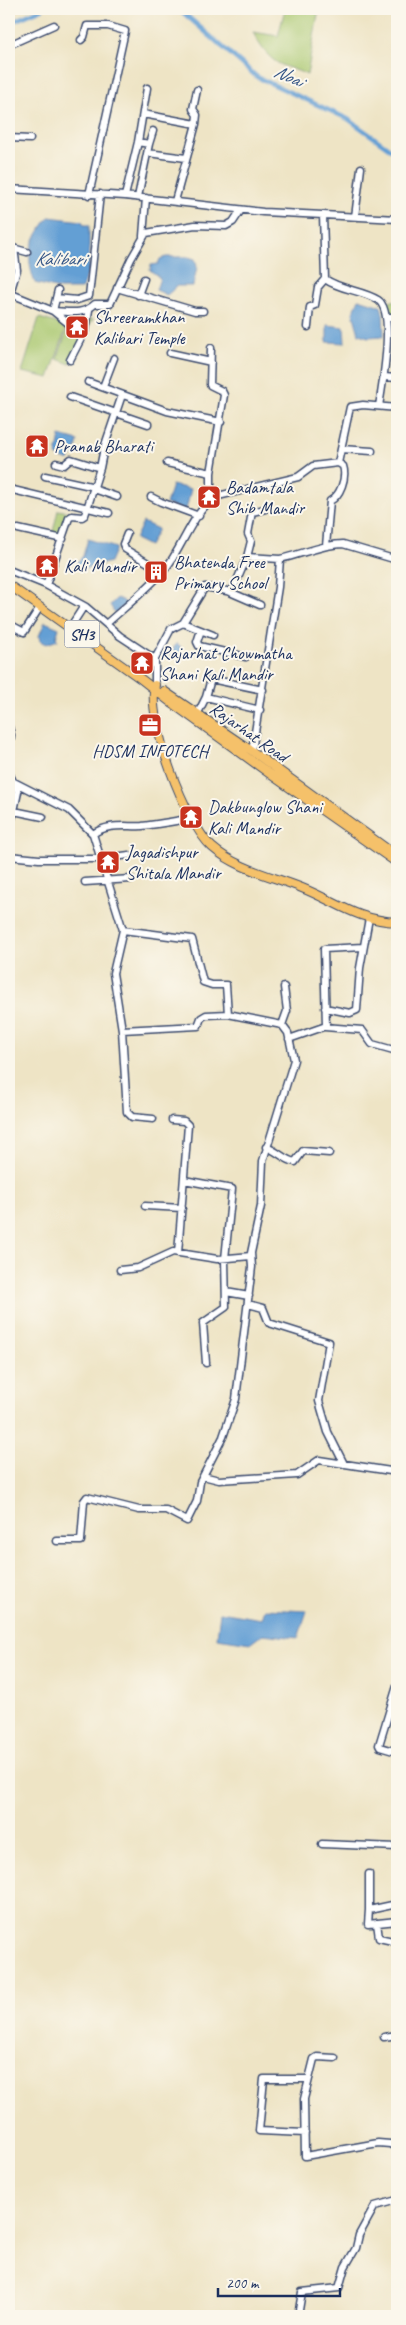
<svg xmlns="http://www.w3.org/2000/svg" width="406" height="2325" viewBox="0 0 406 2325" font-family="Caveat,sans-serif">
<style>
.green{fill:#a9c76e;stroke:#627b66}
.water{fill:#649fd4;stroke:#406799}
.lines{fill:none;stroke-linecap:round;stroke-linejoin:round}
.canal{stroke:#649fd4;stroke-width:4.5}
.minor-casing{stroke:#3b4a6d;stroke-width:9}
.major-casing{stroke:#3b4a6d;stroke-width:10}
.minor{stroke:#fff;stroke-width:6}
.major{stroke:#f5c16b;stroke-width:8}
.labels{text-anchor:middle;stroke-width:4;stroke-linejoin:round;paint-order:stroke}
.shield{fill:#fbf7ec;stroke:#5e6b89;stroke-width:1}
.shield-label{font-size:16px;font-weight:bold;fill:#1b2f5e}
.poi-label{font-size:18px;fill:#1b2f5e;stroke:#fbf7ec;text-anchor:start}
.street-label{font-size:18px;fill:#1b2f5e;stroke:#fbf7ec}
.water-label{font-size:19px;font-style:italic;fill:#355687;stroke:#fbf7ec}
</style>
<rect width="100%" height="100%" fill="#fbf7ec"/>
<filter id="ink" filterUnits="userSpaceOnUse"><feTurbulence type="fractalNoise" baseFrequency=".02" numOctaves="2"/><feDisplacementMap in="SourceGraphic" scale="10" xChannelSelector="R" yChannelSelector="G"/><feConvolveMatrix kernelMatrix="1 2 1 2 8 2 1 2 1" color-interpolation-filters="sRGB"/></filter>
<filter id="wash" filterUnits="userSpaceOnUse"><feTurbulence type="fractalNoise" baseFrequency=".0096" numOctaves="4" result="noise"/><feDisplacementMap in="SourceGraphic" scale="20" xChannelSelector="R" yChannelSelector="G"/><feGaussianBlur stdDeviation="1.12" result="paint"/><feColorMatrix in="noise" values="0 0 0 0 0 0 0 0 0 0 0 0 0 0 0 0 0 1.4 0 .05"/><feComposite in="paint" operator="in"/></filter>
<g filter="url(#wash)">
<rect width="100%" height="100%" fill="#eee4c5"/>
<path class="green" d="M 285,9 L 319,9 L 307,75 C 298,70 286,68 278,63 C 267,57 258,43 253,32 L 278,36 Z
M 397,300 L 397,316 L 387,315 L 384,303 Z
M 39,318 L 67,326 L 49,378 L 22,372 Z
M 93,319 L 70,364 L 57,359 L 71,320 Z
M 33,450 L 47,456 L 44,461 L 32,458 Z
M 58,510 L 70,512 L 62,539 L 52,536 Z"/>
<path class="water" d="M 49,217 L 82,221 L 84,225 L 89,225 L 89,269 L 82,289 L 59,289 L 35,283 C 24,253 31,241 49,217 Z
M 166,257 L 188,257 L 195,259 L 197,267 L 193,286 L 177,286 L 167,295 L 156,290 L 160,278 L 150,270 L 151,265 L 158,264 L 160,259 Z
M 359,299 L 381,306 L 383,314 L 384,336 L 368,337 L 359,334 L 353,313 Z
M 327,325 L 344,327 L 345,343 L 327,342 Z
M 60,436 L 78,441 L 74,455 L 71,455 L 69,461 L 56,456 Z
M 172,485 L 191,489 L 186,510 L 166,504 Z
M 143,522 L 158,529 L 149,546 L 135,539 Z
M 88,539 L 116,548 L 110,562 L 83,569 L 75,568 L 75,564 L 83,556 Z
M 117,598 L 124,601 L 125,605 L 115,613 L 110,605 Z
M 45,622 L 59,628 L 56,638 L 58,640 L 46,644 L 40,641 L 39,636 Z
M 177,643 L 181,647 L 182,653 L 177,659 L 169,655 Z
M 265,1609 L 307,1611 L 298,1638 L 263,1634 L 251,1643 L 217,1638 L 220,1612 L 262,1619 Z"/>
<g class="lines">
<path class="canal" d="M 179,9 L 257,77 L 348,119 L 397,154
M 9,23 L 42,9"/>
</g>
</g>
<g filter="url(#ink)">
<g class="lines">
<g class="minor-casing">
<path id="minor" d="M 383,9 L 397,12
M 81,40 L 84,37 L 87,26 L 108,26 L 125,31 L 89,195
M 9,45 L 54,25
M 143,114 L 196,124
M 9,138 L 30,139
M 138,142 L 149,144 L 138,197
M 149,144 L 153,131
M 148,153 L 186,158
M 9,189 L 125,196 L 263,212 L 323,215 L 325,279 C 340,290 362,290 378,300 C 396,312 382,387 379,406
M 125,196 L 138,142 L 147,88
M 175,201 L 196,124 L 197,115 L 193,109 L 197,90
M 323,215 L 397,219
M 355,217 L 361,168
M 143,236 L 146,198
M 9,247 L 27,252
M 117,288 L 195,311 L 203,311
M 9,293 L 53,311 L 69,324
M 10,293 L 17,270 L 14,248
M 138,295 L 144,279
M 56,298 L 77,300 L 89,296 L 100,194
M 53,311 L 58,290
M 54,311 C 71,312 83,315 95,304 L 110,304 L 131,259 L 146,233 L 195,225 L 226,226 L 233,222 L 241,210
M 386,317 L 397,317
M 308,327 L 310,307 L 315,305 L 318,287 L 325,279
M 211,348 L 210,385 L 222,391 L 224,395 L 211,473 L 211,499
M 170,353 L 211,362
M 70,360 L 86,329 L 89,310
M 384,377 L 397,378
M 88,382 L 167,411 L 221,422
M 103,387 L 114,358
M 70,397 L 148,424
M 341,449 L 372,451
M 56,463 L 64,465 L 71,459 L 100,468
M 167,463 L 211,473
M 45,476 L 95,487
M 9,489 L 109,513
M 94,489 L 117,497
M 151,497 L 161,502 L 199,516
M 18,529 L 63,539
M 127,534 L 123,544 L 125,549 L 163,572
M 326,546 L 330,501 C 340,496 347,478 343,466 L 338,463
M 247,557 L 251,541 L 248,534 L 252,512 L 265,509
M 280,559 C 300,555 323,544 343,544 L 397,560
M 9,570 L 46,585 L 86,607 L 120,636 L 155,659
M 46,585 L 69,518 L 72,516 L 82,517 L 85,515 L 100,468 L 104,448 L 122,395
M 230,592 L 260,605
M 183,623 L 213,635
M 9,624 L 24,632 L 40,607
M 106,624 C 126,606 149,588 166,568 C 183,547 194,508 218,496 L 298,477 L 313,466 L 338,463 L 350,407 L 363,405 L 397,408
M 71,626 L 84,606
M 201,630 L 197,642 L 199,646 L 246,657
M 155,685 L 155,659 L 171,629 L 183,623 L 205,587 L 232,592 L 247,557 L 280,559 L 278,587 L 252,751
M 206,697 L 260,710
M 196,717 L 206,697 L 211,679 L 263,690
M 9,727 L 11,735 L 9,752
M 9,773 L 18,792 L 14,811
M 10,780 L 69,810 L 93,834
M 9,821 L 11,821 L 9,833
M 11,821 L 14,811 L 43,817
M 9,856 L 39,859 L 100,859 L 129,855
M 85,882 L 131,879
M 123,930 L 113,973 L 122,1030 L 127,1112 L 132,1117 L 153,1119
M 325,1008 L 350,1013 L 357,1010 L 360,968 L 369,918
M 282,1025 L 287,1011 L 284,987
M 325,1027 L 362,1030 L 372,1044 L 397,1051
M 122,1030 L 198,1026 L 201,1018 L 206,1015 L 228,1014
M 289,1039 L 326,1026 L 324,949 L 363,947
M 172,1120 L 184,1121 L 188,1125 L 178,1253
M 266,1147 C 278,1151 284,1160 295,1162 L 303,1151 L 329,1153
M 184,1180 L 232,1189 L 225,1259 L 226,1307 L 203,1323 L 206,1363
M 145,1206 L 182,1208
M 120,1270 L 138,1268 L 173,1252 L 217,1259 L 251,1256
M 226,1292 L 249,1296
M 248,1304 L 263,1308 L 269,1323 L 329,1342 L 319,1401 L 328,1432 L 344,1464
M 203,1476 L 219,1480 L 297,1475 L 319,1460 L 397,1472
M 57,1541 L 81,1541 L 84,1501 L 87,1497 L 139,1510 L 166,1510 L 187,1521 L 197,1501 L 200,1482 L 223,1437 L 236,1399 L 252,1267 L 251,1253 L 261,1206 L 263,1161 L 294,1060 L 288,1033 L 282,1025 L 228,1014 L 226,985 L 212,985 L 203,982 L 192,939 L 123,930 L 93,834 C 108,823 125,827 142,826 C 159,824 176,821 193,818
M 397,1686 L 379,1745 L 380,1747 L 397,1752
M 397,1785 L 397,1794
M 322,1844 L 397,1847
M 369,1874 L 369,1910 L 397,1904
M 369,1910 L 368,1924 L 397,1921
M 377,1923 L 379,1938 L 397,1942
M 384,2037 L 397,2035
M 335,2058 L 317,2057 L 314,2059 L 304,2099 L 305,2156 L 378,2143 L 390,2144 L 397,2148
M 305,2133 L 259,2131 L 264,2079 L 309,2079
M 298,2316 L 302,2292 L 339,2288 L 345,2267 L 356,2248 L 359,2235 L 375,2206 L 397,2200"/>
</g>
<g class="major-casing">
<path id="major" d="M 9,585 L 141,679 L 173,704 L 270,774 L 397,863
M 155,685 C 146,719 186,824 212,847 C 237,869 272,876 302,888 C 337,902 356,920 397,922
M 164,691 L 252,751 L 397,856"/>
</g>
<use href="#minor" class="minor"/>
<use href="#major" class="major"/>
</g>
</g>
<defs>
<g id="temple-square" transform="scale(1.25)"><rect x="-9" y="-9" width="18" height="18" rx="4" fill="#c8321e" stroke="#fbf7ec"/><path d="M0-6L5-2H3V0L6.5 2.5H4V6H1.5V3h-3V6H-4V2.5H-6.5L-3 0V-2H-5Z" fill="#fff"/></g>
<g id="building-square" transform="scale(1.25)"><rect x="-9" y="-9" width="18" height="18" rx="4" fill="#c8321e" stroke="#fbf7ec"/><path d="M-4-6H4V6H1V3H-1V6H-4ZM-2.5-4.3h1.7v1.8h-1.7ZM.8-4.3h1.7v1.8H.8ZM-2.5-1h1.7V.8h-1.7ZM.8-1h1.7V.8H.8Z" fill="#fff"/></g>
<g id="office-square" transform="scale(1.25)"><rect x="-9" y="-9" width="18" height="18" rx="4" fill="#c8321e" stroke="#fbf7ec"/><path d="M-6-3h4V-5.5h4V-3h4V5H-6ZM-1-4.5V-3h2v-1.5ZM-6 0V1H6V0Z" fill="#fff"/></g>
</defs>
<g fill-rule="evenodd">
<use href="#temple-square" x="77" y="327"/>
<use href="#temple-square" x="37" y="446"/>
<use href="#temple-square" x="209" y="497"/>
<use href="#temple-square" x="47" y="566"/>
<use href="#building-square" x="156" y="572"/>
<use href="#temple-square" x="142" y="663"/>
<use href="#office-square" x="150" y="725"/>
<use href="#temple-square" x="191" y="817"/>
<use href="#temple-square" x="108" y="862"/>
</g>
<g class="labels">
<rect class="shield" x="64.5" y="620.5" width="35" height="27" rx="4"/>
<g class="shield-label">
<text x="82" y="640">SH3</text>
</g>
<g class="poi-label">
<text x="94" y="323">Shreeramkhan<tspan x="94" dy="21">Kalibari Temple</tspan></text>
<text x="54" y="452">Pranab Bharati</text>
<text x="226" y="493">Badamtala<tspan x="226" dy="21">Shib Mandir</tspan></text>
<text x="174" y="568">Bhatenda Free<tspan x="174" dy="21">Primary School</tspan></text>
<text x="64" y="572">Kali Mandir</text>
<text x="160" y="659">Rajarhat Chowmatha<tspan x="160" dy="21">Shani Kali Mandir</tspan></text>
<text x="150" y="757" text-anchor="middle">HDSM INFOTECH</text>
<text x="208" y="813">Dakbunglow Shani<tspan x="208" dy="21">Kali Mandir</tspan></text>
<text x="126" y="858">Jagadishpur<tspan x="126" dy="21">Shitala Mandir</tspan></text>
</g>
<g class="street-label">
<text transform="translate(249 732) rotate(35)" y="6">Rajarhat Road</text>
</g>
<g class="water-label">
<text transform="translate(289 75) rotate(25)" y="7">Noai</text>
<text x="60" y="265">Kalibari</text>
</g>
</g>
<rect width="406" height="2325" fill="none" stroke="#fbf7ec" stroke-width="30"/>
<path d="M218 2288v8h122v-8" fill="none" stroke="#1b2f5e" stroke-width="2.5"/>
<text x="226" y="2288" font-size="15" fill="#1b2f5e" stroke="#fbf7ec" stroke-width="4" paint-order="stroke">200 m</text>
</svg>
